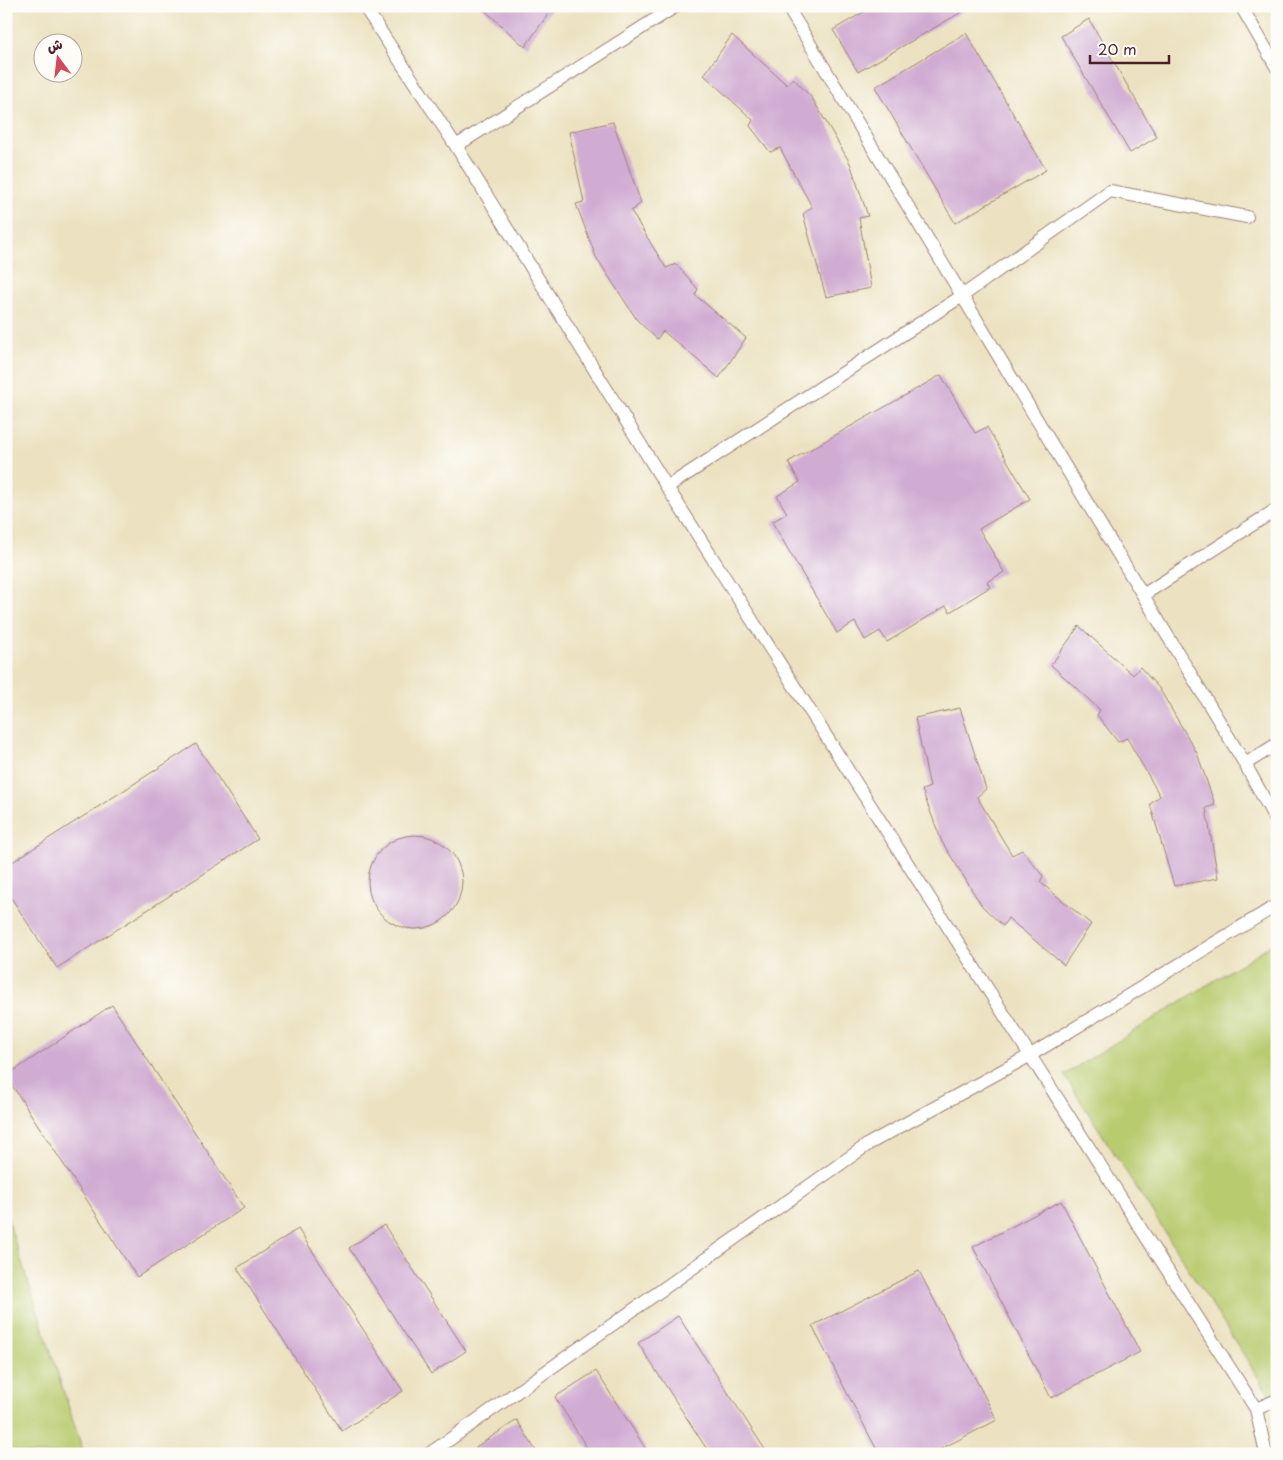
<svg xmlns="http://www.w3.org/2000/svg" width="1283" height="1460" viewBox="0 0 1283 1460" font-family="'Playpen Sans','Playpen Sans Arabic',sans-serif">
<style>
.green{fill:#b8cb6e;stroke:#81754c}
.building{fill:#d0acd3}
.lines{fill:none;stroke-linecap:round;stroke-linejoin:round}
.service-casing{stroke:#9b8076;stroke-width:14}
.service{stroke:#fff;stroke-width:12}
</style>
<rect width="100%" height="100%" fill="#fdfcf7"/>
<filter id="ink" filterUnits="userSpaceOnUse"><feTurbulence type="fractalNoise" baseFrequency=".02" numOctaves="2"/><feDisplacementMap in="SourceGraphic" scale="10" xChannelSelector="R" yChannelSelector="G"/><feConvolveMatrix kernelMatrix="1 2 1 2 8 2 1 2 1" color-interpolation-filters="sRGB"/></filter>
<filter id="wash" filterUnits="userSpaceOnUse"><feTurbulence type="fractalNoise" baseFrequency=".0096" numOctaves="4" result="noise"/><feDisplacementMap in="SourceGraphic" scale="20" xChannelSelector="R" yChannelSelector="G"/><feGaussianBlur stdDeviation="1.12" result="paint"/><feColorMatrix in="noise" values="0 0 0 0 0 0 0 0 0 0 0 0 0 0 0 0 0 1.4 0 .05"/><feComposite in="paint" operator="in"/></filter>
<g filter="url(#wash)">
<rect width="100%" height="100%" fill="#ece2c1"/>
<path class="green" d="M 1277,941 L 1277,1398 L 1272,1399 L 1064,1075 Z
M 6,1214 L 84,1454 L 6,1454 Z"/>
<g id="blocks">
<path class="building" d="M 480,6 L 552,6 L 553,7 L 525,47 Z
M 874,6 L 972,6 L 858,72 L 833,30 Z
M 1089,19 L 1157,137 L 1130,153 L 1061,36 Z
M 966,33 L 1046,170 L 955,223 L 875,87 Z
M 732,35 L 787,85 L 793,78 L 812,98 L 850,163 L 868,216 L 859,218 L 871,288 L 826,297 L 803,214 L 812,207 L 780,148 L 770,152 L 750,126 L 753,120 L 704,75 Z
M 613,122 L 641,203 L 631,211 L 666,268 L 676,264 L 698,289 L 695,295 L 746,338 L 719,378 L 663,331 L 657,339 L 637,320 L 596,257 L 576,204 L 584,202 L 569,132 Z
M 941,375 L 975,433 L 987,427 L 1030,499 L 979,529 L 1004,572 L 987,582 L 990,587 L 950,612 L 946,606 L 887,642 L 880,631 L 865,640 L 855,622 L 837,633 L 772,522 L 787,513 L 777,496 L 800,482 L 788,462 Z
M 1079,626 L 1133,675 L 1140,667 L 1159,688 L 1197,753 L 1215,805 L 1206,808 L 1218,878 L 1174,886 L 1150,804 L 1160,796 L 1127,738 L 1118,742 L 1097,715 L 1100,710 L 1051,665 Z
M 960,708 L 986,789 L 977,797 L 1012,855 L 1022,850 L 1043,876 L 1040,882 L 1091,924 L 1064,965 L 1008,918 L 1003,926 L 982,906 L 942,842 L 922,790 L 930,787 L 915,718 Z
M 196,744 L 258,839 L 57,968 L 6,890 L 6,866 Z
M368 882a47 47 0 1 1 94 0a47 47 0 1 1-94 0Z
M 112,1005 L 244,1208 L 137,1277 L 6,1076 Z
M 1061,1201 L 1140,1352 L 1051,1398 L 973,1247 Z
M 384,1225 L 466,1351 L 431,1374 L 349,1248 Z
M 298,1229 L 403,1391 L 342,1431 L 237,1268 Z
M 919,1271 L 997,1420 L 931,1454 L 879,1454 L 812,1326 Z
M 678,1316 L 768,1454 L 710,1454 L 638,1343 Z
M 596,1371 L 649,1454 L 591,1454 L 555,1397 Z
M 517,1420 L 538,1454 L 480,1454 L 476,1447 Z"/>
</g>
</g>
<g filter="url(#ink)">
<use href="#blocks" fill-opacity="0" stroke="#9b8076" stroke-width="1"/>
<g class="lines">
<g class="service-casing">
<path id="service" d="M 364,6 L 456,146 L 667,487 L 1256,1409
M 787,6 L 1245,764 L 1277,822
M 1241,6 L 1277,68
M 456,146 L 676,6
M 667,487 L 962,296 L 1110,191 L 1247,217
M 1143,595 L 1277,509
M 1245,764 L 1277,744
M 429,1454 L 870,1143 L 1029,1056 L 1277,905
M 1266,1454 L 1256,1409 L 1277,1400"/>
</g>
<use href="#service" class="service"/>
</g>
</g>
<rect width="1283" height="1460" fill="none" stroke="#fdfcf7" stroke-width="25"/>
<g transform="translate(58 58) rotate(345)"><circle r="24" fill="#fdfcf7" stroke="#b5a4a5"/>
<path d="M0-4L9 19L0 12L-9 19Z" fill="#d1495b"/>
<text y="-8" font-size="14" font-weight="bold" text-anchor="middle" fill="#4a1f2b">ش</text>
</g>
<path d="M1090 55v8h79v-8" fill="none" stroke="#4a1f2b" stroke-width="2.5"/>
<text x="1098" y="55" font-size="15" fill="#4a1f2b" stroke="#fdfcf7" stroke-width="4" paint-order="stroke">20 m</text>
</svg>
